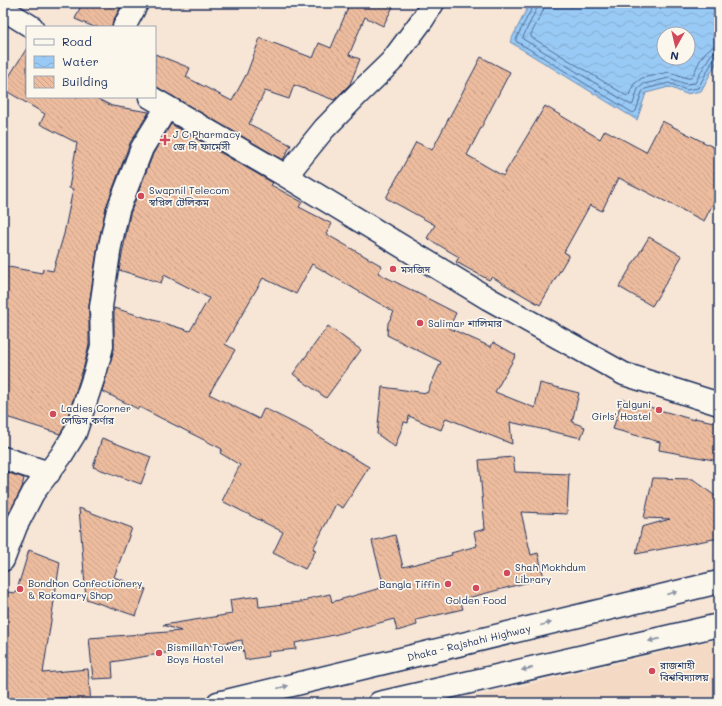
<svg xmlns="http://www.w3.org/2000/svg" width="722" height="706" viewBox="0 0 722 706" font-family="Mali,'Noto Sans Bengali',sans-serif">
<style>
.built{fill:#f4d9c4}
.water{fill:url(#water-waves);stroke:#678cb9;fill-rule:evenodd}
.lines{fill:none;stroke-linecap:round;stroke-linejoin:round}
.shore{stroke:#4d6d9a;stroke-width:1}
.building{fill:url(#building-back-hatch);stroke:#1b2f5e}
.minor-casing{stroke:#1b2f5e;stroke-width:25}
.trunk-casing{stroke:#1b2f5e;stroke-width:25}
.minor{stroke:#fbf7ec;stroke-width:22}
.trunk{stroke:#fbf7ec;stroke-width:22}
.oneway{fill:#8b93a5}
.poi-dot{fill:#d1495b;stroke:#fbf7ec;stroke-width:1.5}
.labels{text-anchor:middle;stroke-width:3.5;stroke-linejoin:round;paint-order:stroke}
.poi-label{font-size:10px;fill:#1b2f5e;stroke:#fbf7ec;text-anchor:start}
.street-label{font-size:10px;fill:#1b2f5e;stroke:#fbf7ec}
</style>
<defs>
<pattern id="water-waves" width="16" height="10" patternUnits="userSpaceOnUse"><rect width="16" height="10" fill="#99caf5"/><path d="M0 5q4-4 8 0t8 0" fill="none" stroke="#83aed4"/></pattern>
<pattern id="building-back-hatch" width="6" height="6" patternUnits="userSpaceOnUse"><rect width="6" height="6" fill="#edbc9e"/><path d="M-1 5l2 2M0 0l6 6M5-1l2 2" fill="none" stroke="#cba28a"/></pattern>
</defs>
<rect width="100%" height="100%" fill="#f7e5d5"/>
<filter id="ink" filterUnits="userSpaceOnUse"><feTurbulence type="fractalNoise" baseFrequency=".025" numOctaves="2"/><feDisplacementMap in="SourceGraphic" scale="8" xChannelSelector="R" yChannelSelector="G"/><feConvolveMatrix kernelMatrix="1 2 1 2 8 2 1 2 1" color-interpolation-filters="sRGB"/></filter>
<g filter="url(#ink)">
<path class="built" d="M 719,639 L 719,703 L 450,703 Z"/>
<path class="water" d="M 530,3 L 719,3 L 719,58 L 701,91 L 686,94 L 669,87 L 646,93 L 637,120 L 510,42 ZM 664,34 L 688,34 L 688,58 L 664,58 Z"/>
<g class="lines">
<path class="shore" d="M 533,3 L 533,6 L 516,39 L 516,41 L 633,113 L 636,111 L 642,92 L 645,89 L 669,83 L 686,90 L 698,88 L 714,59 L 719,57
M 538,3 L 537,8 L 523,37 L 523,39 L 631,105 L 633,104 L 638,89 L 644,84 L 669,78 L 686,84 L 695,83 L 710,56 L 714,52 L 719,52
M 544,3 L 543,11 L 531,34 L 531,37 L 627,96 L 629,95 L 634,84 L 642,78 L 669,72 L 687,78 L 691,78 C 699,66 702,46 719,46"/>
</g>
<path class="building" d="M 82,3 L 123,3 L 113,21 L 112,27 L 94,27 L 75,19 Z
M 338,3 L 395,3 L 383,26 L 365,17 L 349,55 L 360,59 L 350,84 L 334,100 L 294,85 L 289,99 L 265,91 L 249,124 L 291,145 L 283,160 L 155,86 L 155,54 L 190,68 L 186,77 L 232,101 L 247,73 L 260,38 L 313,58 L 319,43 L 331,48 L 348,8 Z
M 27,48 L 27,97 L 94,97 L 112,106 L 149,112 L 130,143 L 106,207 L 98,244 L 89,305 L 89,345 L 84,366 L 64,428 L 60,434 L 3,416 L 3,266 L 42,273 L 43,269 L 53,271 L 64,234 L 73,189 L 69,188 L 77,143 L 40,124 L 45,114 L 3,89 L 3,86 Z
M 481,57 L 510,72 L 467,155 L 503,176 L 545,106 L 600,139 L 605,130 L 646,152 L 662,121 L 719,150 L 719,192 L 704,221 L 619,178 L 615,186 L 614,186 L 602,211 L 590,205 L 564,252 L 569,255 L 540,305 L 492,277 L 489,280 L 456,262 L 459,257 L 427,238 L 435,225 L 386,198 L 416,142 L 432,150 Z
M 171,124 L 273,183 L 271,185 L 302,202 L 299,207 L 332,224 L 326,234 L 382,266 L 378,273 L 456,313 L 449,328 L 491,347 L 493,342 L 516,355 L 495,392 L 535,408 L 540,383 L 579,393 L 572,422 L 585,427 L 581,438 L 510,422 L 512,444 L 446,418 L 441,430 L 409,416 L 408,423 L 404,422 L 395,447 L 377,434 L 382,387 L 427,393 L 441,362 L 387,335 L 388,323 L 394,312 L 312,264 L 296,294 L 263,278 L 225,344 L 235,350 L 209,394 L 259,419 L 264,408 L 306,429 L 369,467 L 343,508 L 336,504 L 313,549 L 316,550 L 305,569 L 273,553 L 283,532 L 222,501 L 240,465 L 220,453 L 222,449 L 139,407 L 138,409 L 102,391 L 114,349 L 114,308 L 190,331 L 209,298 L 164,275 L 161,283 L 119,270 L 130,214 L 153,154 Z
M 649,237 L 682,256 L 652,306 L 619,287 Z
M 328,326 L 361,350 L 326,398 L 293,374 Z
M 622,399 L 694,420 L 694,418 L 719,423 L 719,461 L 659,450 L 660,442 L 613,429 Z
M 102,438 L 151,457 L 141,484 L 93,467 Z
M 513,457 L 515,472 L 569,474 L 567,514 L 521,512 L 531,555 L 538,553 L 544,578 L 460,600 L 463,609 L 416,620 L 417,625 L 397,631 L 394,619 L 334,635 L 295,643 L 296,649 L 268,652 L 269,656 L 245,660 L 242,640 L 112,662 L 113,678 L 93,679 L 89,638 L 181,631 L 163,625 L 232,614 L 230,600 L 258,596 L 259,607 L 308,601 L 307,599 L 330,594 L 332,602 L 384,587 L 372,541 L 395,535 L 403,567 L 452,555 L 451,553 L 477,546 L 474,532 L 485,529 L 479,460 Z
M 3,471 L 24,478 L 22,488 L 3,525 Z
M 653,478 L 693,479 L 719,499 L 719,538 L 636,554 L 642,527 L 670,519 L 644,518 Z
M 79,508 L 132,528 L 114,577 L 146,589 L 136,616 L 86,599 Z
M 29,550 L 60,562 L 43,673 L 88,669 L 91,703 L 69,703 L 69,697 L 3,703 L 3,617 L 7,592 L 16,593 Z"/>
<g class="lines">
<g class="minor-casing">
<path id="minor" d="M 3,9 L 32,27
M 124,27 L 137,3
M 150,97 L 286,176 L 489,299 L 624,374 L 719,404
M 286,176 L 324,129 L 358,94 L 391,62 L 423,19 L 433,3
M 3,458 L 49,473
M 3,560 L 16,526 L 33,493 L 61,456 L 75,433 L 96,370 L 102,346 L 101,307 L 110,246 L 118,210 L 142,148 L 167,107"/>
</g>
<g class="trunk-casing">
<g id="trunk">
<path id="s1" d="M 218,703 L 719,582"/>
<path d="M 379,703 L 719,625"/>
</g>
</g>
<use href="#minor" class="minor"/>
<use href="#trunk" class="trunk"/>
</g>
<defs><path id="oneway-solid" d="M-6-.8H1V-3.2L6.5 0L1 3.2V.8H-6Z"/></defs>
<g class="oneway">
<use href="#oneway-solid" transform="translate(672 593) rotate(-14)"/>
<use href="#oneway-solid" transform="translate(546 624) rotate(-14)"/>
<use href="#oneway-solid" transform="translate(654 640) rotate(167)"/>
<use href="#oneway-solid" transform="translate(527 669) rotate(167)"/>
<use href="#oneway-solid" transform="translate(283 687) rotate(-14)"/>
</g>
</g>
<g class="poi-dot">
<path d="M163 134h4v4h4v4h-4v4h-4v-4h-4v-4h4z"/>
<circle cx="141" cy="196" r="4"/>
<circle cx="393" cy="269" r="4"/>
<circle cx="420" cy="323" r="4"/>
<circle cx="659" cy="410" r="4"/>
<circle cx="53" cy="414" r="4"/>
<circle cx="507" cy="573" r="4"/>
<circle cx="448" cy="584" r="4"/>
<circle cx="476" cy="588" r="4"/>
<circle cx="20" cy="589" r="4"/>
<circle cx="159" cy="653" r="4"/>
<circle cx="652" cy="671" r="4"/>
</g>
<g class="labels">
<g class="poi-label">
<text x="173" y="138">J C Pharmacy<tspan x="173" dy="12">জে সি ফার্মেসী</tspan></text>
<text x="149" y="194">Swapnil Telecom<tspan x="149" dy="12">স্বপ্নিল টেলিকম</tspan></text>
<text x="401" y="273">মসজিদ</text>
<text x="428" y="327">Salimar শালিমার</text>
<text x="651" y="408" text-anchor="end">Falguni<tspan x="651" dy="12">Girls' Hostel</tspan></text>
<text x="61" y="412">Ladies Corner<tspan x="61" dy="12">লেডিস কর্ণার</tspan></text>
<text x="515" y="571">Shah Mokhdum<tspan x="515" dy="12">Library</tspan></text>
<text x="28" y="587">Bondhon Confectionery<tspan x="28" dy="12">&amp; Rokomary Shop</tspan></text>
<text x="440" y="588" text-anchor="end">Bangla Tiffin</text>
<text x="476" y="604" text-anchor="middle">Golden Food</text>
<text x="167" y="651">Bismillah Tower<tspan x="167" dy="12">Boys Hostel</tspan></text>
<text x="660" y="669">রাজশাহী<tspan x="660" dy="12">বিশ্ববিদ্যালয়</tspan></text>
</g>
<g class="street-label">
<text dy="4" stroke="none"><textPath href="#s1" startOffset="258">Dhaka - Rajshahi Highway</textPath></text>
</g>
</g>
<rect width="722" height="706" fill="none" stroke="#fbf7ec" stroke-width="16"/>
<rect x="8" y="8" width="706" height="690" fill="none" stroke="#1b2f5e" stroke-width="1.5" filter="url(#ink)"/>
<rect x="26" y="26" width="130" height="72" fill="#fbf7ec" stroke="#a1a7b3"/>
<rect x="34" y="39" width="20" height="6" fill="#fbf7ec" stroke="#a1a7b3"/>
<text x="62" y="46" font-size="12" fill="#1b2f5e">Road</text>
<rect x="34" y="56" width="20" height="12" fill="url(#water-waves)" stroke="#a1a7b3"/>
<text x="62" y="66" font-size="12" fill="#1b2f5e">Water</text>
<rect x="34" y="76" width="20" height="12" fill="url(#building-back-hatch)" stroke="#a1a7b3"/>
<text x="62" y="86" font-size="12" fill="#1b2f5e">Building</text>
<g transform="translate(676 46) rotate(188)"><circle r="19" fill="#fbf7ec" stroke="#a1a7b3"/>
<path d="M0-3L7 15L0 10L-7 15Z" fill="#d1495b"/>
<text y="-6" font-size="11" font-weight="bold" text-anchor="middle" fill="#1b2f5e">N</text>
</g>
</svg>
